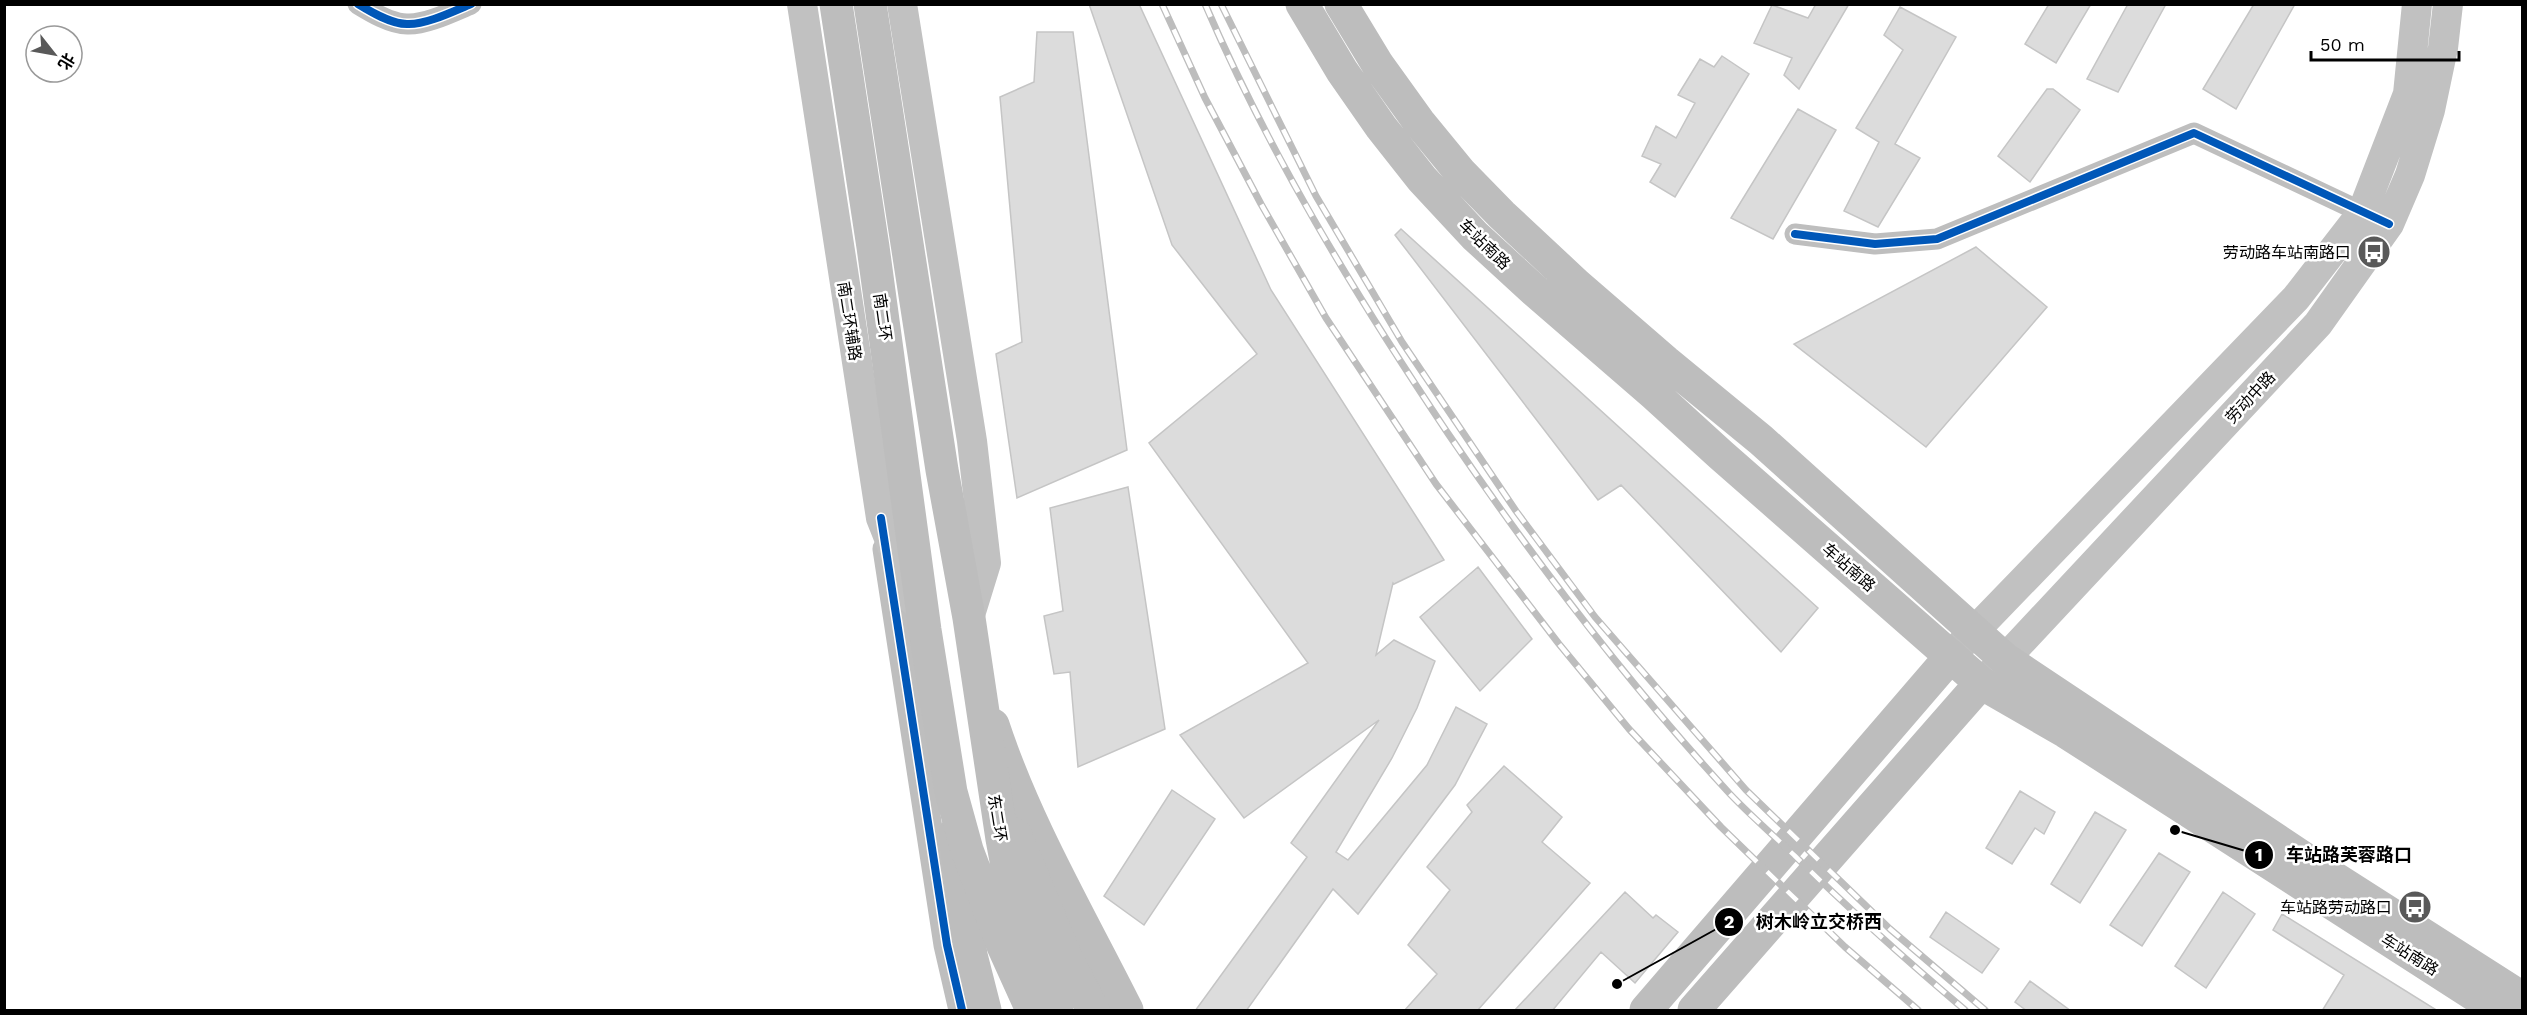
<svg xmlns="http://www.w3.org/2000/svg" width="2527" height="1015" viewBox="0 0 2527 1015" font-family="'Work Sans','Noto Sans SC',sans-serif">
<style>
.building{fill:#dcdcdc;stroke:#c5c5c5;stroke-width:1.5}
.lines{fill:none;stroke-linecap:round;stroke-linejoin:round}
.minor{stroke:#bebebe;stroke-width:21}
.tertiary{stroke:#bebebe;stroke-width:27}
.secondary{stroke:#c1c1c1;stroke-width:30}
.primary{stroke:#bdbdbd;stroke-width:33}
.trunk{stroke:#bdbdbd;stroke-width:33}
.rail-casing{stroke:#bdbdbd;stroke-width:7}
.rail{stroke:#fff;stroke-width:4.5;stroke-dasharray:14;stroke-linecap:butt}
.cycleway-casing{stroke:#fff;stroke-width:11}
.cycleway{stroke:#0057b8;stroke-width:8}
.labels{text-anchor:middle;stroke-width:5;stroke-linejoin:round;paint-order:stroke}
.street-label{font-size:16px;fill:#000;stroke:#fff}
.poi-label{font-size:16px;fill:#000;stroke:#fff;text-anchor:end}
.leader{fill:none;stroke:#000;stroke-width:2}
.callout-dot{fill:#000;stroke:#fff;stroke-width:2}
.mark-label{font-size:18px;text-anchor:middle;font-weight:bold;fill:#fff}
.callout-label{font-size:18px;text-anchor:middle;font-weight:bold;fill:#000;stroke:#fff;stroke-width:5;stroke-linejoin:round;paint-order:stroke}
</style>
<rect width="100%" height="100%" fill="#fff"/>
<path class="building" d="M 1089,4 L 1139,4 L 1271,290 L 1444,560 L 1394,584 L 1393,583 L 1376,655 L 1394,640 L 1435,661 L 1417,708 L 1392,758 L 1336,852 L 1348,860 L 1427,765 L 1456,707 L 1487,724 L 1455,785 L 1358,914 L 1333,889 L 1246,1011 L 1195,1011 L 1307,857 L 1291,843 L 1379,720 L 1244,818 L 1180,735 L 1308,663 L 1149,443 L 1257,354 L 1172,245 Z
M 1816,4 L 1849,4 L 1799,89 L 1784,75 L 1792,58 L 1754,43 L 1772,5 L 1808,18 Z
M 2049,4 L 2091,4 L 2056,63 L 2025,44 Z
M 2128,4 L 2166,4 L 2118,92 L 2087,79 Z
M 2254,4 L 2295,4 L 2236,109 L 2203,89 Z
M 1900,7 L 1956,37 L 1895,144 L 1920,158 L 1878,227 L 1844,211 L 1879,142 L 1856,128 L 1903,50 L 1884,35 Z
M 1037,32 L 1073,32 L 1127,450 L 1017,498 L 996,354 L 1022,342 L 1000,97 L 1034,82 Z
M 1722,56 L 1749,74 L 1675,197 L 1650,182 L 1661,164 L 1642,156 L 1656,126 L 1676,138 L 1695,103 L 1678,95 L 1700,59 L 1714,67 Z
M 2047,89 L 2053,89 L 2080,110 L 2030,182 L 1998,156 Z
M 1798,109 L 1836,130 L 1773,239 L 1731,218 Z
M 1401,229 L 1818,608 L 1781,652 L 1621,485 L 1598,500 L 1395,235 Z
M 1976,247 L 2047,307 L 1926,447 L 1794,344 Z
M 1128,487 L 1165,729 L 1078,767 L 1070,672 L 1054,674 L 1044,616 L 1063,611 L 1050,508 Z
M 1478,567 L 1532,639 L 1480,691 L 1420,617 Z
M 1504,766 L 1562,817 L 1542,842 L 1590,883 L 1477,1011 L 1404,1011 L 1437,974 L 1408,945 L 1450,890 L 1427,867 L 1472,812 L 1467,805 Z
M 1172,790 L 1215,819 L 1144,925 L 1104,896 Z
M 2020,791 L 2055,812 L 2044,834 L 2035,828 L 2012,864 L 1986,848 Z
M 2095,812 L 2126,830 L 2080,903 L 2051,884 Z
M 2159,853 L 2190,872 L 2142,946 L 2110,925 Z
M 1625,892 L 1653,918 L 1656,915 L 1678,932 L 1635,983 L 1601,952 L 1552,1011 L 1514,1011 Z
M 2223,892 L 2255,914 L 2206,988 L 2175,966 Z
M 1946,912 L 1999,949 L 1982,973 L 1930,937 Z
M 2282,914 L 2438,1011 L 2322,1011 L 2344,975 L 2273,930 Z
M 2030,981 L 2071,1011 L 2027,1011 L 2015,1002 Z"/>
<g class="lines">
<path class="minor" d="M 358,4 C 371,12 391,24 407,24 C 426,25 454,11 471,4
M 1795,234 L 1875,244 L 1937,239 L 2194,133 L 2374,218"/>
<path class="tertiary" d="M 886,549 L 947,945 L 962,1010"/>
<path class="secondary" d="M 802,4 L 881,518 L 914,601
M 902,4 L 972,441 L 986,563 L 969,618
M 1957,649 L 2296,298 L 2362,213 L 2408,94 L 2417,4
M 1988,677 L 2318,324 L 2389,224 L 2410,175 L 2430,110 L 2443,48 L 2448,4"/>
<path class="primary" d="M 1302,4 L 1342,71 L 1381,127 L 1422,179 L 1475,236 L 1535,291 L 1654,394 L 1721,455 L 1981,683 L 2066,732 L 2498,1010
M 1341,4 L 1378,65 L 1419,122 L 1460,172 L 1502,215 L 1577,285 L 1666,362 L 1761,440 L 2005,659 L 2314,865 L 2522,998
M 993,725 C 1026,825 1080,916 1127,1010
M 955,833 L 971,955 L 985,1010
M 1646,1010 L 1951,656
M 1694,1010 L 1981,683"/>
<path class="trunk" d="M 836,4 L 873,247 L 925,630 L 951,792 L 967,850 L 987,903 L 1003,946 L 1032,1010
M 870,4 L 942,470 L 969,618 L 1002,839 L 1013,898 L 1030,947 L 1057,1010
M 1015,834 L 1066,957 L 1093,1010"/>
<g class="rail-casing">
<path id="rail" d="M 1162,4 L 1205,98 L 1261,204 L 1326,318 L 1436,484 L 1559,644 L 1629,729 L 1721,827 L 1845,947 L 1918,1010
M 1205,4 C 1270,155 1356,296 1447,432 C 1533,559 1626,681 1730,794 C 1750,815 1773,835 1795,856 C 1850,910 1906,960 1965,1010
M 1221,4 L 1316,196 L 1402,342 L 1516,511 L 1595,617 L 1746,790 L 1890,929 L 1985,1010"/>
</g>
<use href="#rail" class="rail"/>
<g class="cycleway-casing">
<path id="cycleway" d="M 358,4 C 371,12 391,24 407,24 C 426,25 454,11 471,4
M 1795,234 L 1875,244 L 1937,239 L 2194,133 L 2389,224
M 881,518 L 947,945 L 962,1010"/>
</g>
<use href="#cycleway" class="cycleway"/>
</g>
<defs>
<g id="bus-disc" transform="scale(1.725)"><circle r="9.5" fill="#595959" stroke="#fff"/><path d="M-5-6H5V4H4V6H2V4H-2V6H-4V4H-5ZM-3.5-4V0h7V-4ZM-3.5 1.2v1.5H-2V1.2ZM2 1.2v1.5H3.5V1.2Z" fill="#fff"/></g>
</defs>
<g fill-rule="evenodd">
<use href="#bus-disc" x="2374" y="252"/>
<use href="#bus-disc" x="2415" y="907"/>
</g>
<g class="labels">
<g class="street-label">
<text transform="translate(1485 244) rotate(44)" y="6">车站南路</text>
<text transform="translate(883 317) rotate(82)" y="6">南二环</text>
<text transform="translate(850 321) rotate(81)" y="6">南二环辅路</text>
<text transform="translate(2250 397) rotate(-47)" y="6">劳动中路</text>
<text transform="translate(1849 567) rotate(41)" y="6">车站南路</text>
<text transform="translate(998 818) rotate(81)" y="6">东二环</text>
<text transform="translate(2410 954) rotate(32)" y="6">车站南路</text>
</g>
<g class="poi-label">
<text x="2351" y="258">劳动路车站南路口</text>
<text x="2392" y="913">车站路劳动路口</text>
</g>
</g>
<path class="leader" d="M2175 830L2259 855M1617 984L1729 922"/>
<g class="callout-dot">
<circle cx="2175" cy="830" r="6"/>
<circle cx="1617" cy="984" r="6"/>
<circle cx="2259" cy="855" r="15"/>
<circle cx="1729" cy="922" r="15"/>
</g>
<g class="mark-label">
<text x="2259" y="861">1</text>
<text x="1729" y="928">2</text>
</g>
<g class="callout-label">
<text x="2349" y="861">车站路芙蓉路口</text>
<text x="1819" y="928">树木岭立交桥西</text>
</g>
<rect width="2527" height="1015" fill="none" stroke="#000000" stroke-width="12"/>
<g transform="translate(54 54) rotate(121)"><circle r="28" fill="#ffffff" stroke="#999999" stroke-width="1.5"/>
<path d="M0-4.5L10 22L0 15L-10 22Z" fill="#595959"/>
<text y="-9" font-size="16" font-weight="bold" text-anchor="middle" fill="#000000">北</text>
</g>
<path d="M2311 51v9h148v-9" fill="none" stroke="#000000" stroke-width="3"/>
<text x="2320" y="51" font-size="18" fill="#000000" stroke="#ffffff" stroke-width="4.5" paint-order="stroke">50 m</text>
</svg>
